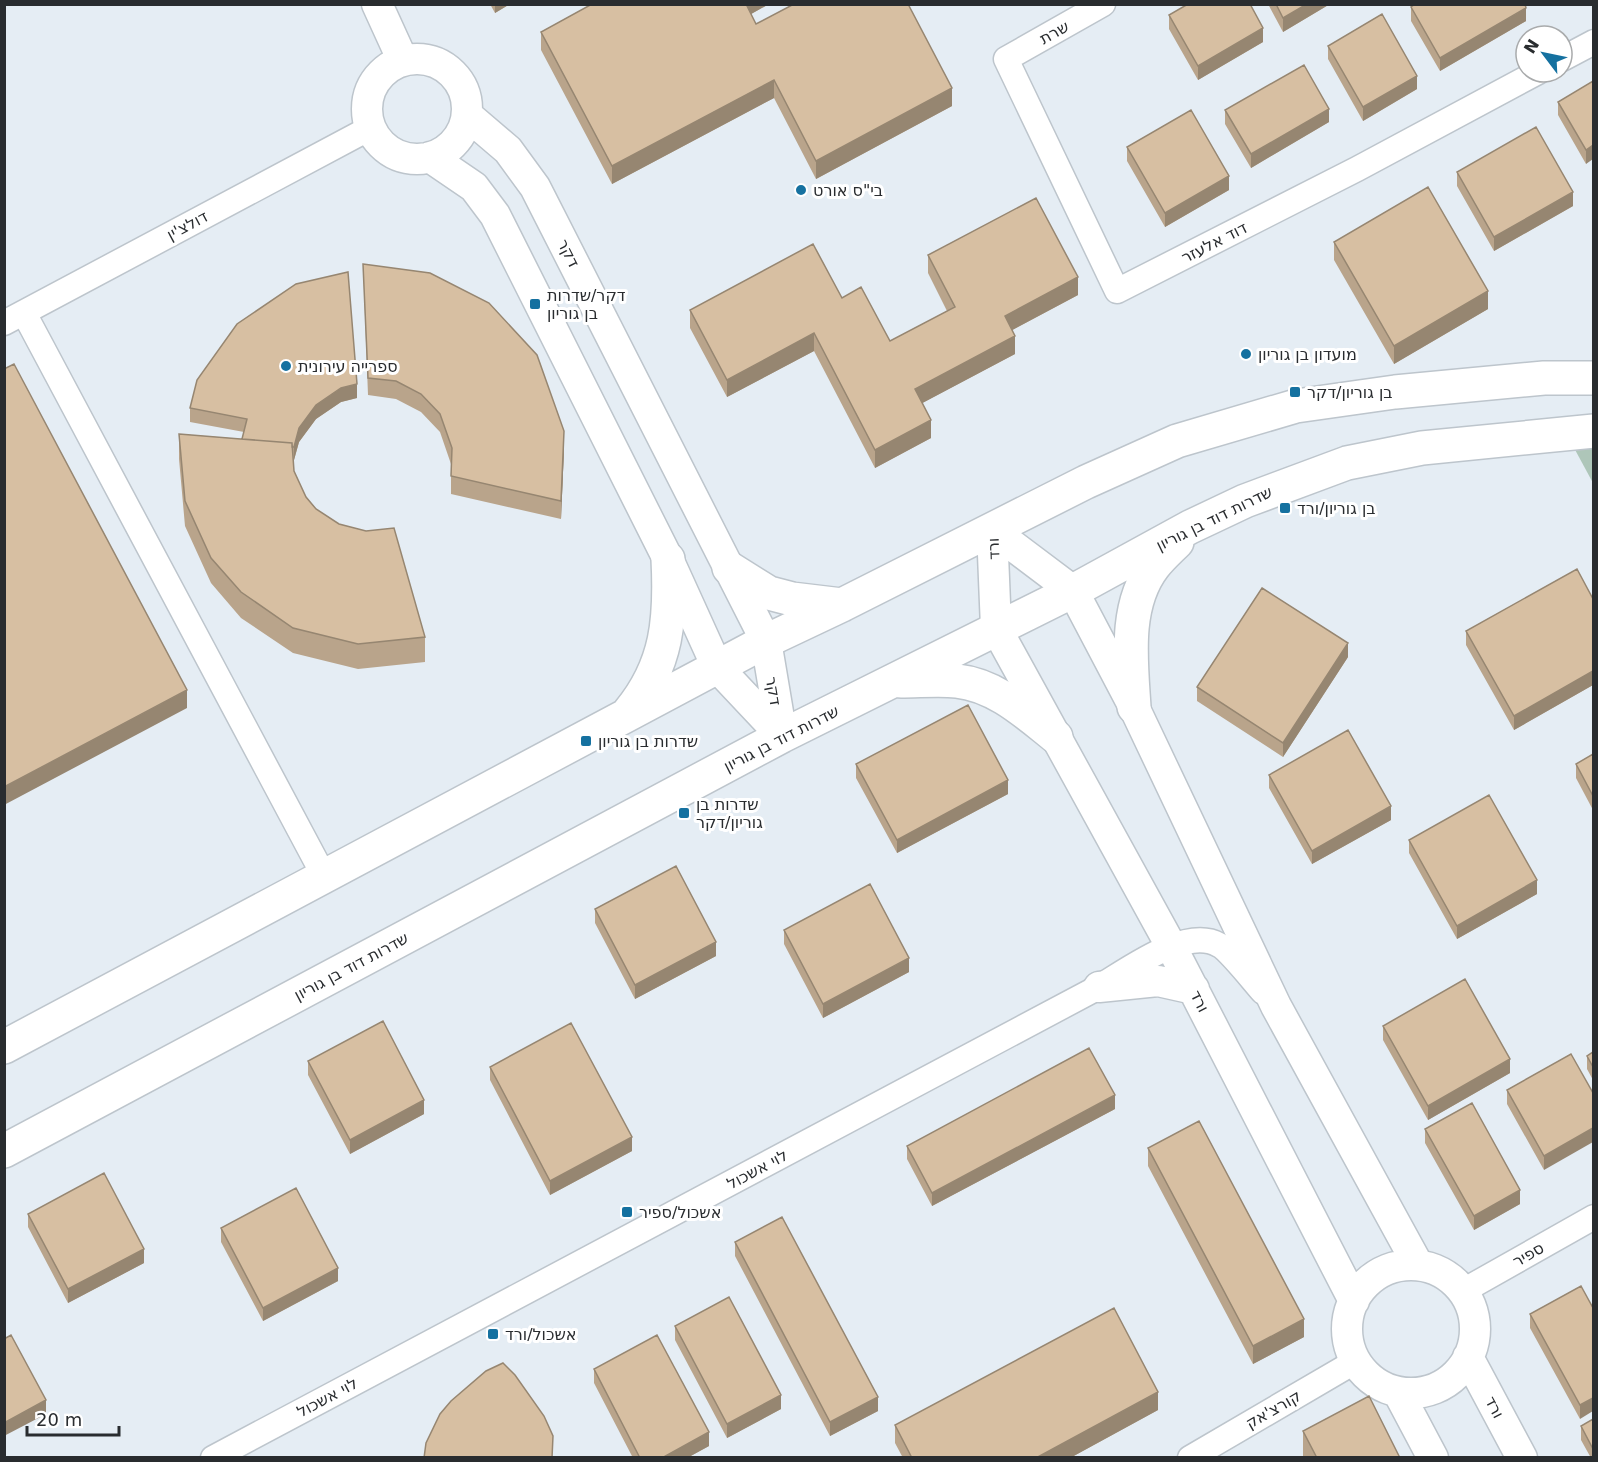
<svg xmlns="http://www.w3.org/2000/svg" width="1598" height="1462" viewBox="0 0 1598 1462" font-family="'DejaVu Sans',Heebo,sans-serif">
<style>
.green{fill:#aec6b9}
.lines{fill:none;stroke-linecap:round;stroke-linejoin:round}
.minor-casing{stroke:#bdc5cc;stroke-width:27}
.tertiary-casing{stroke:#bdc5cc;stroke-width:33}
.secondary-casing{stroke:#bdc5cc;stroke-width:36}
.minor{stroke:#fff;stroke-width:24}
.tertiary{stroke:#fff;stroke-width:30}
.secondary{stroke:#fff;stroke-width:33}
.wall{fill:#b9a48b}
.shaded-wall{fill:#968671}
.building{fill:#d7bfa2;stroke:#968671;stroke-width:1.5}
.poi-dot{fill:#1571a0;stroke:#fff;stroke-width:2}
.labels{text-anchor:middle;stroke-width:6;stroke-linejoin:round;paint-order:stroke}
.street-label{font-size:16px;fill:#292c2f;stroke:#fff}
.poi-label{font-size:16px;fill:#292c2f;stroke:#fff;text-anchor:start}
</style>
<rect width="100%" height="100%" fill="#e5edf4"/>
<path class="green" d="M 1593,445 L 1593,483 L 1573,446 Z"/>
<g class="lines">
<g class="minor-casing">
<path id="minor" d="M 1103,4 L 1006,59 L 1117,291 L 1357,169 L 1538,72
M 1562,59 L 1594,42
M 24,313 L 324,876
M 4,323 L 370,128
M 1463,1291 L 1594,1217
M 213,1458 L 1099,987 C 1128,970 1186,926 1219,945 C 1229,950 1254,982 1263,992
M 1190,1458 L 1356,1361"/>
</g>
<g class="tertiary-casing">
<path id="tertiary" d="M 377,4 L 403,61
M367 109a50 50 0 1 1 100 0a50 50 0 1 1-100 0Z
M 467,115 L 508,150 L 535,187 L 766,641 L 782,736
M 430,157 L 474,187 L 495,215 L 668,559 L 717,667 L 782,736
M 992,530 L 996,628 L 1171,946 L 1354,1301
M 992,530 L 1073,591 L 1134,707 L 1276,1006 L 1418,1265
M 1099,987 L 1158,981 L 1194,989
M1347 1329a64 64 0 1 1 128 0a64 64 0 1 1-128 0Z
M 1468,1357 L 1522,1458
M 1398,1392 L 1433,1458"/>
</g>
<g class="secondary-casing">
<path id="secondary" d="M 729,568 L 769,593 L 792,599 L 842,605
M 901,681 C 920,681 939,679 957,681 C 996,685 1027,714 1056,737
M 1134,707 C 1131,660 1124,605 1154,566 C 1161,557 1169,550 1177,542
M 629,712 C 668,665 671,618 668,559
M 4,1047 L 766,641 L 842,605 L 1086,482 L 1177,441 L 1296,406 L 1395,392 L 1544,378 L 1594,378
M 4,1151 L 782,736 L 1073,591 L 1190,527 L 1245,501 L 1347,463 L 1422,448 L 1594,431"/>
</g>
<use href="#minor" class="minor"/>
<use href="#tertiary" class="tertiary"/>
<use href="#secondary" class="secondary"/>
</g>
<path class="wall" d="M 490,4 L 510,4 L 495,13 Z
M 592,4 L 769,4 L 751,14 L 756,24 L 952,106 L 816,179 L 774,98 L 612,184 L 541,50 L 541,32 Z
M 1268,4 L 1330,4 L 1283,32 Z
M 1411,7 L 1526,21 L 1440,71 L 1411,21 Z
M 1169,15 L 1263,42 L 1198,80 L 1169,29 Z
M 1328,46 L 1417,89 L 1363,121 L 1328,59 Z
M 1593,81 L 1586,164 L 1558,115 L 1558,102 Z
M 1225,110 L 1329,122 L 1251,168 L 1225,124 Z
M 1127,147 L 1229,190 L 1165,227 L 1127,161 Z
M 1457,172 L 1573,206 L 1494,251 L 1457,186 Z
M 1334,242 L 1488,309 L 1394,364 L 1334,260 Z
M 928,255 L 1078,295 L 1012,330 L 1015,354 L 922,403 L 931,438 L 875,468 L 814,351 L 727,397 L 690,328 L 690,310 L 842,298 L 890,341 L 947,311 L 928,273 Z
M 363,264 L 564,449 L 561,519 L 451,494 L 451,464 L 440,432 L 421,412 L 396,399 L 368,395 Z
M 357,398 L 341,402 L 316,419 L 299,442 L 294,460 L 293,460 L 294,471 L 306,497 L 425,637 L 425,662 L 358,669 L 293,653 L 241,618 L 211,583 L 185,526 L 179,459 L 179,434 L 242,439 L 244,432 L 190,422 L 190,408 Z
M 1593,599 L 1593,685 L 1514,730 L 1466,645 L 1466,631 Z
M 1348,657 L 1283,757 L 1197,701 L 1197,687 Z
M 1593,754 L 1593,810 L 1576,778 L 1576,764 Z
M 856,764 L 1008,794 L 897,853 L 856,778 Z
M 1269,775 L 1391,820 L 1312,864 L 1269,788 Z
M 1409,840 L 1537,894 L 1457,939 L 1409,853 Z
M 595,909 L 716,956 L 635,999 L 595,923 Z
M 784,930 L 909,972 L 823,1018 L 784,944 Z
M 1383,1026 L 1510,1073 L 1428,1120 L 1383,1040 Z
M 1593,1052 L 1593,1080 L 1587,1069 L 1587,1056 Z
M 1571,1054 L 1544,1170 L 1507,1104 L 1507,1090 Z
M 308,1061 L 424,1114 L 350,1154 L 308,1075 Z
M 490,1067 L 632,1151 L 550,1195 L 490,1080 Z
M 1115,1109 L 932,1206 L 907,1159 L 907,1146 Z
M 1425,1129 L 1520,1204 L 1474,1230 L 1425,1143 Z
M 1148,1148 L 1304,1337 L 1253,1364 L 1148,1166 Z
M 28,1214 L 144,1263 L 68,1303 L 28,1227 Z
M 221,1228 L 338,1281 L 263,1321 L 221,1242 Z
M 735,1242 L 878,1411 L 830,1436 L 735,1256 Z
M 1581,1286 L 1580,1419 L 1530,1328 L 1530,1314 Z
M 675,1326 L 781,1409 L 727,1438 L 675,1340 Z
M 594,1369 L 709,1446 L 687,1458 L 633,1458 L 594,1383 Z
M 1158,1410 L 1070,1458 L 903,1458 L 895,1443 L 895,1425 Z
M 1593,1419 L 1593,1458 L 1591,1458 L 1581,1440 L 1581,1426 Z
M 1303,1431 L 1400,1458 L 1303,1458 Z"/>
<path class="shaded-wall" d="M 495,4 L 510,4 L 495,13 Z
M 744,4 L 769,4 L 744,18 Z
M 1307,4 L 1330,4 L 1283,32 L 1283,18 Z
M 1526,8 L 1526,21 L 1440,71 L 1440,58 Z
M 1263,28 L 1263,42 L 1198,80 L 1198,66 Z
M 1417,76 L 1417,89 L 1363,121 L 1363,107 Z
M 774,80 L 774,98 L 612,184 L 612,166 Z
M 952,88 L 952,106 L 816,179 L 816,161 Z
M 1329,109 L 1329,122 L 1251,168 L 1251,154 Z
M 1593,145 L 1593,159 L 1586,164 L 1586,150 Z
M 1229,176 L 1229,190 L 1165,227 L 1165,213 Z
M 1573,192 L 1573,206 L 1494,251 L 1494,237 Z
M 1078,277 L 1078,295 L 1005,334 L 1005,316 Z
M 1488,291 L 1488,309 L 1394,364 L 1394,346 Z
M 814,333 L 814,351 L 727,397 L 727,380 Z
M 1015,336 L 1015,354 L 915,407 L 915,389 Z
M 357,384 L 357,398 L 341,402 L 316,419 L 299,442 L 294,460 L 294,447 L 299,428 L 316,405 L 341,388 Z
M 931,420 L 931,438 L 875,468 L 875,450 Z
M 564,431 L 564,449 L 561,519 L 561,501 Z
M 1348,643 L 1348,657 L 1283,757 L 1283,743 Z
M 1593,671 L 1593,685 L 1514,730 L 1514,716 Z
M 187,690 L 187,708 L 4,805 L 4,787 Z
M 1008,780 L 1008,794 L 897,853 L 897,840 Z
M 1391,806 L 1391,820 L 1312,864 L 1312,851 Z
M 1537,880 L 1537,894 L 1457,939 L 1457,926 Z
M 716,942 L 716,956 L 635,999 L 635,985 Z
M 909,958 L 909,972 L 823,1018 L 823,1004 Z
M 1510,1059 L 1510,1073 L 1428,1120 L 1428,1106 Z
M 1115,1095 L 1115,1109 L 932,1206 L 932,1193 Z
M 424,1100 L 424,1114 L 350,1154 L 350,1140 Z
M 1593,1128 L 1593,1142 L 1544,1170 L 1544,1156 Z
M 632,1137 L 632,1151 L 550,1195 L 550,1181 Z
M 1520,1190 L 1520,1204 L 1474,1230 L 1474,1216 Z
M 144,1249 L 144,1263 L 68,1303 L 68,1289 Z
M 338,1268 L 338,1281 L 263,1321 L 263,1308 Z
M 1304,1319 L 1304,1337 L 1253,1364 L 1253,1346 Z
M 1158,1392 L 1158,1410 L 1070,1458 L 1036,1458 Z
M 781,1395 L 781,1409 L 727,1438 L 727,1424 Z
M 878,1397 L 878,1411 L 830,1436 L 830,1422 Z
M 1593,1398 L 1593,1411 L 1580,1419 L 1580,1405 Z
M 46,1400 L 46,1414 L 4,1436 L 4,1423 Z
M 709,1432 L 709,1446 L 687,1458 L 662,1458 Z"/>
<path class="building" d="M 592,4 L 746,4 L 756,24 L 794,4 L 908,4 L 952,88 L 816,161 L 774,80 L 612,166 L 541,32 Z
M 1188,4 L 1250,4 L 1263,28 L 1198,66 L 1169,15 Z
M 1276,4 L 1307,4 L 1283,18 Z
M 1415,4 L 1525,4 L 1526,8 L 1440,58 L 1411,7 Z
M 1382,14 L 1417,76 L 1363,107 L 1328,46 Z
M 1304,65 L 1329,109 L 1251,154 L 1225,110 Z
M 1593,81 L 1593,145 L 1586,150 L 1558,102 Z
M 1191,110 L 1229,176 L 1165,213 L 1127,147 Z
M 1536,127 L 1573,192 L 1494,237 L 1457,172 Z
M 1428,187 L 1488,291 L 1394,346 L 1334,242 Z
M 1036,198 L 1078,277 L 1005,316 L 1015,336 L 915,389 L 931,420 L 875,450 L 814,333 L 727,380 L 690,310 L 813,244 L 842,298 L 861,287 L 890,341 L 955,307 L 928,255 Z
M 363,264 L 430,273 L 489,303 L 537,355 L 564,431 L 561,501 L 451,476 L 452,448 L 440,414 L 421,394 L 396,381 L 368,378 Z
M 348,272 L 357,384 L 341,388 L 316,405 L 299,428 L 294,447 L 292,447 L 292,443 L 242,439 L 247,419 L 190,408 L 197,380 L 237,324 L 296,284 Z
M 14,364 L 187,690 L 4,787 L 4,369 Z
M 179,434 L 292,443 L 294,471 L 306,497 L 316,509 L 339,524 L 366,531 L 394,528 L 425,637 L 358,644 L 293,628 L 241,592 L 211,558 L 185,501 Z
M 1577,569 L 1593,599 L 1593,671 L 1514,716 L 1466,631 Z
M 1262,588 L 1348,643 L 1283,743 L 1197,687 Z
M 968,705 L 1008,780 L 897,840 L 856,764 Z
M 1348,730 L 1391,806 L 1312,851 L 1269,775 Z
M 1593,754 L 1593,796 L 1576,764 Z
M 1489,795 L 1537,880 L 1457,926 L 1409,840 Z
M 676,866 L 716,942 L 635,985 L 595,909 Z
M 870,884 L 909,958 L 823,1004 L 784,930 Z
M 1465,979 L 1510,1059 L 1428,1106 L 1383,1026 Z
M 383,1021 L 424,1100 L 350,1140 L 308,1061 Z
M 571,1023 L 632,1137 L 550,1181 L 490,1067 Z
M 1089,1048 L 1115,1095 L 932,1193 L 907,1146 Z
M 1593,1052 L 1593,1067 L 1587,1056 Z
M 1571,1054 L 1593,1093 L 1593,1128 L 1544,1156 L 1507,1090 Z
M 1472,1103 L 1520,1190 L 1474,1216 L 1425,1129 Z
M 1199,1121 L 1304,1319 L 1253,1346 L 1148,1148 Z
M 104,1173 L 144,1249 L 68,1289 L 28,1214 Z
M 296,1188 L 338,1268 L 263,1308 L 221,1228 Z
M 782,1217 L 878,1397 L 830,1422 L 735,1242 Z
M 1581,1286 L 1593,1308 L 1593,1398 L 1580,1405 L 1530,1314 Z
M 729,1297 L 781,1395 L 727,1424 L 675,1326 Z
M 1114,1308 L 1158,1392 L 1036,1458 L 912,1458 L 895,1425 Z
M 11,1335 L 46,1400 L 4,1423 L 4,1339 Z
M 657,1335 L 709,1432 L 662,1458 L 640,1458 L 594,1369 Z
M 503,1363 L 515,1375 L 544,1416 L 553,1436 L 552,1458 L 424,1458 L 426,1443 L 440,1414 L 451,1401 L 486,1371 Z
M 1369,1396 L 1400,1458 L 1317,1458 L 1303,1431 Z
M 1593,1419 L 1593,1449 L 1581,1426 Z"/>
<g class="poi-dot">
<circle cx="801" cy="190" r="6"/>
<rect x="529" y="298" width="12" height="12" rx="3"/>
<circle cx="1246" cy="354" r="6"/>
<circle cx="286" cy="366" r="6"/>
<rect x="1289" y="386" width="12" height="12" rx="3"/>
<rect x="1279" y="502" width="12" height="12" rx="3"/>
<rect x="580" y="735" width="12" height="12" rx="3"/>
<rect x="678" y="807" width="12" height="12" rx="3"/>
<rect x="621" y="1206" width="12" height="12" rx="3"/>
<rect x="487" y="1328" width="12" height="12" rx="3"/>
</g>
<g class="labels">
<g class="street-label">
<text transform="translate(1054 32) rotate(-29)" y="6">שרת</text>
<text transform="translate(187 225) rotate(-28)" y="6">דולצ'ין</text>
<text transform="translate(1214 242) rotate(-27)" y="6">דוד אלעזר</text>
<text transform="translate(569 253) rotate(63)" y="6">דקר</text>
<text transform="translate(1214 518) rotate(-26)" y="6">שדרות דוד בן גוריון</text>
<text transform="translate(993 549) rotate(-92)" y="6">ורד</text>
<text transform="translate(774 691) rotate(80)" y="6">דקר</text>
<text transform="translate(781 738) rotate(-27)" y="6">שדרות דוד בן גוריון</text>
<text transform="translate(351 966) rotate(-28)" y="6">שדרות דוד בן גוריון</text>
<text transform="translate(1200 1001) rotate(63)" y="6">ורד</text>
<text transform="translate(757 1169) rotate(-28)" y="6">לוי אשכול</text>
<text transform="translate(1528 1254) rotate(-30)" y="6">ספיר</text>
<text transform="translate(327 1397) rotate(-28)" y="6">לוי אשכול</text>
<text transform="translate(1495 1407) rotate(62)" y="6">ורד</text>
<text transform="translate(1273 1409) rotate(-30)" y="6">קורצ'אק</text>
</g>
<g class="poi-label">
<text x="813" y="196">בי"ס אורט</text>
<text x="547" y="301">דקר/שדרות<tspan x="547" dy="18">בן גוריון</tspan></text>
<text x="1258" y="360">מועדון בן גוריון</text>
<text x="298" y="372">ספרייה עירונית</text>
<text x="1307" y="398">בן גוריון/דקר</text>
<text x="1297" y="514">בן גוריון/ורד</text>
<text x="598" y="747">שדרות בן גוריון</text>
<text x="696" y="810">שדרות בן<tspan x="696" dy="18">גוריון/דקר</tspan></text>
<text x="639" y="1218">אשכול/ספיר</text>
<text x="505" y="1340">אשכול/ורד</text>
</g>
</g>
<rect width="1598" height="1462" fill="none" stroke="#292c2f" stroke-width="12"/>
<g transform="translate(1544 54) rotate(302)"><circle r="28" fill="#ffffff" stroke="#a9abac" stroke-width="1.5"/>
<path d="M0-4.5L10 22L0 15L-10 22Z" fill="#1571a0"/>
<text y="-9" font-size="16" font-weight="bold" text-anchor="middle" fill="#292c2f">N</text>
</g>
<path d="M27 1426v9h92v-9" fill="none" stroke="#292c2f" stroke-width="3"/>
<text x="36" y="1426" font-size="18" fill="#292c2f" stroke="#ffffff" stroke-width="4.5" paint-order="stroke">20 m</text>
</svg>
